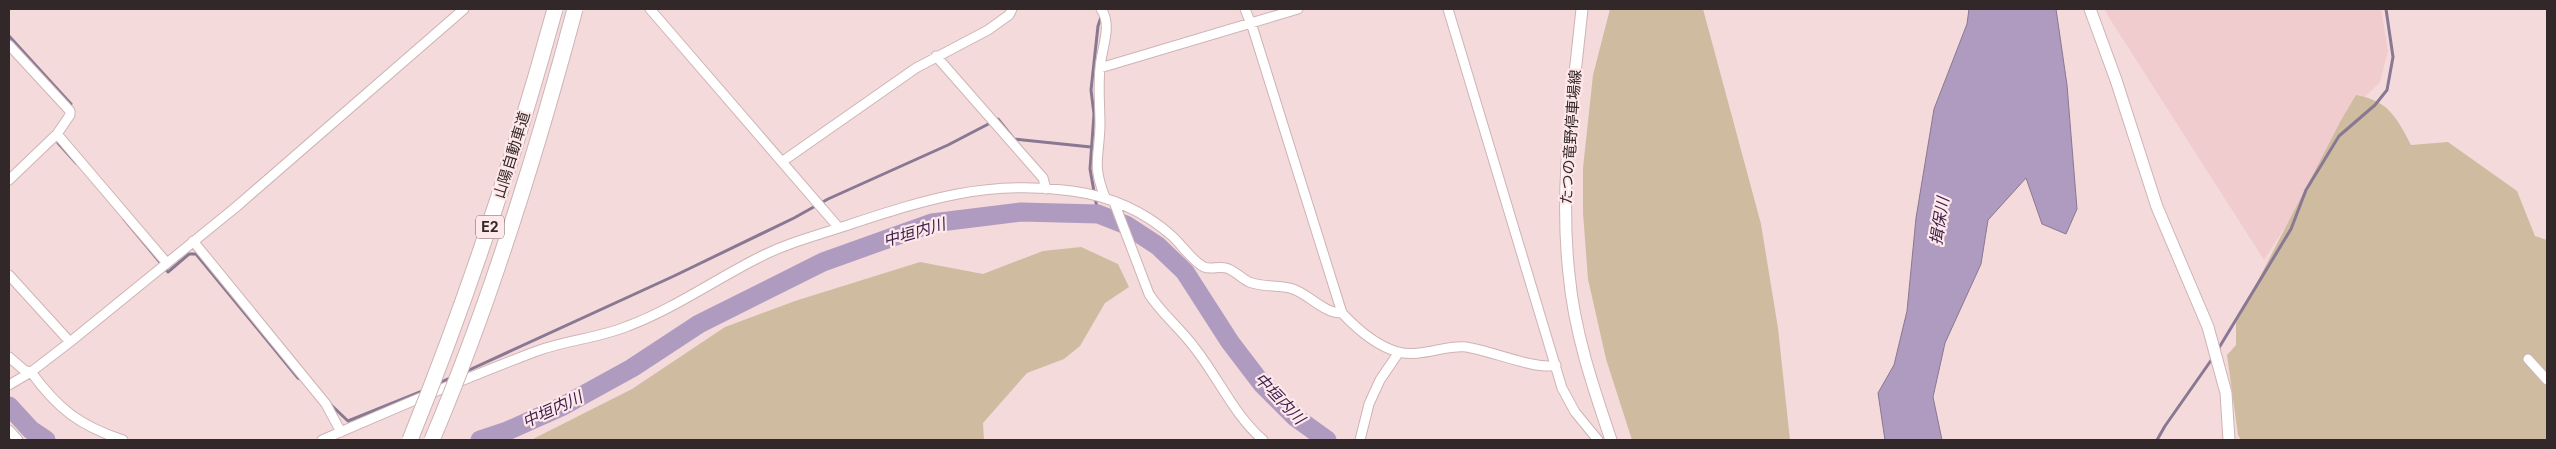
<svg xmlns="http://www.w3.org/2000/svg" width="2556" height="449" viewBox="0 0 2556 449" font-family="Inter,'Noto Sans JP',sans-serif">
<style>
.built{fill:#f0cccf}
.green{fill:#cfbba0}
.water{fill:#ae9bbf;stroke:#897892}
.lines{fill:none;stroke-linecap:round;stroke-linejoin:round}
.stream{stroke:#897892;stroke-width:3}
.river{stroke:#ae9bbf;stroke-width:19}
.street-casing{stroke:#ceb3b5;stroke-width:11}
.secondary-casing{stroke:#ceb3b5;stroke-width:13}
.street{stroke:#fff;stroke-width:9}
.secondary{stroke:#fff;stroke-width:11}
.highway-bridge-casing{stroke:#ceb3b5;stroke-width:17;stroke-linecap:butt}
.highway-bridge{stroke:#fff;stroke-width:15}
.labels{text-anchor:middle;stroke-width:4.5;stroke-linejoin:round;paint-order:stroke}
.shield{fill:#ffe8ea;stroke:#706263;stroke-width:1}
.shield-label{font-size:14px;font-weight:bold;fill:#322829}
.street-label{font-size:15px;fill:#322829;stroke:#ffe8ea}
.water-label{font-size:16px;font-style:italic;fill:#371d4b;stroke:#ffe8ea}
</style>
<rect width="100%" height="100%" fill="#f5dadc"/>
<path class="built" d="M 2105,9 L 2381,9 L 2388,51 L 2380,82 L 2340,122 L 2286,226 L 2264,260 L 2108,16 Z"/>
<path class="green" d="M 1610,9 L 1703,9 L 1761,224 L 1778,328 L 1790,440 L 1632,440 L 1606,359 L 1588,279 L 1583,213 L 1583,168 L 1593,75 Z
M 2356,95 C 2389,101 2397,118 2411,145 L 2448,142 L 2517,191 L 2535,236 L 2547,240 L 2547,440 L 2241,440 L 2238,435 L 2227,355 L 2236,345 L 2236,323 L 2340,122 Z
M 1081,247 L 1118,264 L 1129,287 L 1105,303 L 1080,346 L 1064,359 L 1027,373 L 983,423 L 984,440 L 531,440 L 632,389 L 725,327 L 795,301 L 920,262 L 983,274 L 1043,251 Z"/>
<path class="water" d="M 1969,9 L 2056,9 L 2067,85 L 2077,209 L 2066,234 L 2042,224 L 2026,178 L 1988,220 L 1981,264 L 1945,343 L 1933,397 L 1942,440 L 1885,440 L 1878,393 L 1894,365 L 1907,311 L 1916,218 L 1934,109 L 1967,24 Z"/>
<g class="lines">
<path class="stream" d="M 9,36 L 71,104
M 58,143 L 76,163
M 1098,214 L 1090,169 L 1094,114 L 1091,90 L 1098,26 L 1102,14
M 124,219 L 168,272 L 189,254 L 196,254 L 298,378 L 303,380
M 2217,351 L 2291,229 L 2306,190 L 2339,136 L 2375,105 L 2387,90 L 2393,57 L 2386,9
M 467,371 L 674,276 L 794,218 L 828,199 L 948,145 L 998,119 L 1014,139 L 1091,147
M 437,384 L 452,377
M 329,403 L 348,421 L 425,390
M 2157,440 L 2165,426 L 2212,359"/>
<path class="river" d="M 9,406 L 31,430 L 46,440
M 480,440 L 507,431 L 563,406 L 632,368 L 699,324 L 823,262 L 932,223 L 1021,212 L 1098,214 L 1126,225 L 1158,246 L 1185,272 L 1230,342 L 1262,384 L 1295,417 L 1327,440"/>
<g class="street-casing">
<path id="street" d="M 650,9 L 839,228
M 1101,9 C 1113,25 1101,50 1100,68 C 1098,87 1100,107 1100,126 C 1099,158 1092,165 1105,197
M 1245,9 L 1253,29 L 1342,313 C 1356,328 1377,346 1398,352 C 1420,358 1444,345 1466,347 C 1489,350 1538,371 1556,365
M 1448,9 L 1562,388 L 1575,412 L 1598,440
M 9,45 L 70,111 L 70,115 L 57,134 L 9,180
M 936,56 L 1043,178 L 1046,189
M 1100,68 L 1298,9
M 57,134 L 166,262
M 783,161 L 916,68 L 988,30 L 1009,15 L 1012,9
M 1114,202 L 1149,294 C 1161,313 1180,328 1194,347 C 1218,377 1234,415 1263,440
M 193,241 L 326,404 L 341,432
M 9,275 L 70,342
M 9,357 L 24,370 L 31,372 C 58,409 80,426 123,440
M 2528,359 L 2547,380
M 9,385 L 31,372 L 70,342 L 236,207 L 464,9
M 9,430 L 18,440
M 322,440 C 393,409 465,378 537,351 C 567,340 599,338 628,326 C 673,309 713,281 756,259 C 782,245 811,237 839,228 C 921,201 984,179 1072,191 C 1109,196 1144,211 1172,236 C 1182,245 1192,261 1204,267 C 1211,270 1218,266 1226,268 C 1234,270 1241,278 1249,282 C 1264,288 1279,284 1293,289 C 1310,295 1323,313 1342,313
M 1360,440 L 1369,404 L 1380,380 L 1399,352"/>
</g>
<g class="secondary-casing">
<path id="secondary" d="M 1582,9 C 1573,97 1559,186 1569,274 C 1574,331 1593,387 1611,440
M 2090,9 L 2116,80 L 2157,207 L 2208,327 L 2226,393 L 2229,440"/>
</g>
<use href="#street" class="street"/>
<use href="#secondary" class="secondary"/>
<g class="highway-bridge-casing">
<path id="highway-bridge" d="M 410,440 C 467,299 515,155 555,9
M 432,440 C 491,301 536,155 575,9"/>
</g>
<use href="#highway-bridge" class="highway-bridge"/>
</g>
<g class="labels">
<rect class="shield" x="476" y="215.5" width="28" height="23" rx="4"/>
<g class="shield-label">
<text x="490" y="232">E2</text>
</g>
<g class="street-label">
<text transform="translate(1571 137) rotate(-86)" y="5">たつの竜野停車場線</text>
<text transform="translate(512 155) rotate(-73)" y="5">山陽自動車道</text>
</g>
<g class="water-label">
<text transform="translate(1939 221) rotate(-81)" y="6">揖保川</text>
<text transform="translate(914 232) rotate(-16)" y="6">中垣内川</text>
<text transform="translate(1280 398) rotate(46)" y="6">中垣内川</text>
<text transform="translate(552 409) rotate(-25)" y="6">中垣内川</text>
</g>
</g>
<rect width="2556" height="449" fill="none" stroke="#322829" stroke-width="20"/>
</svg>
